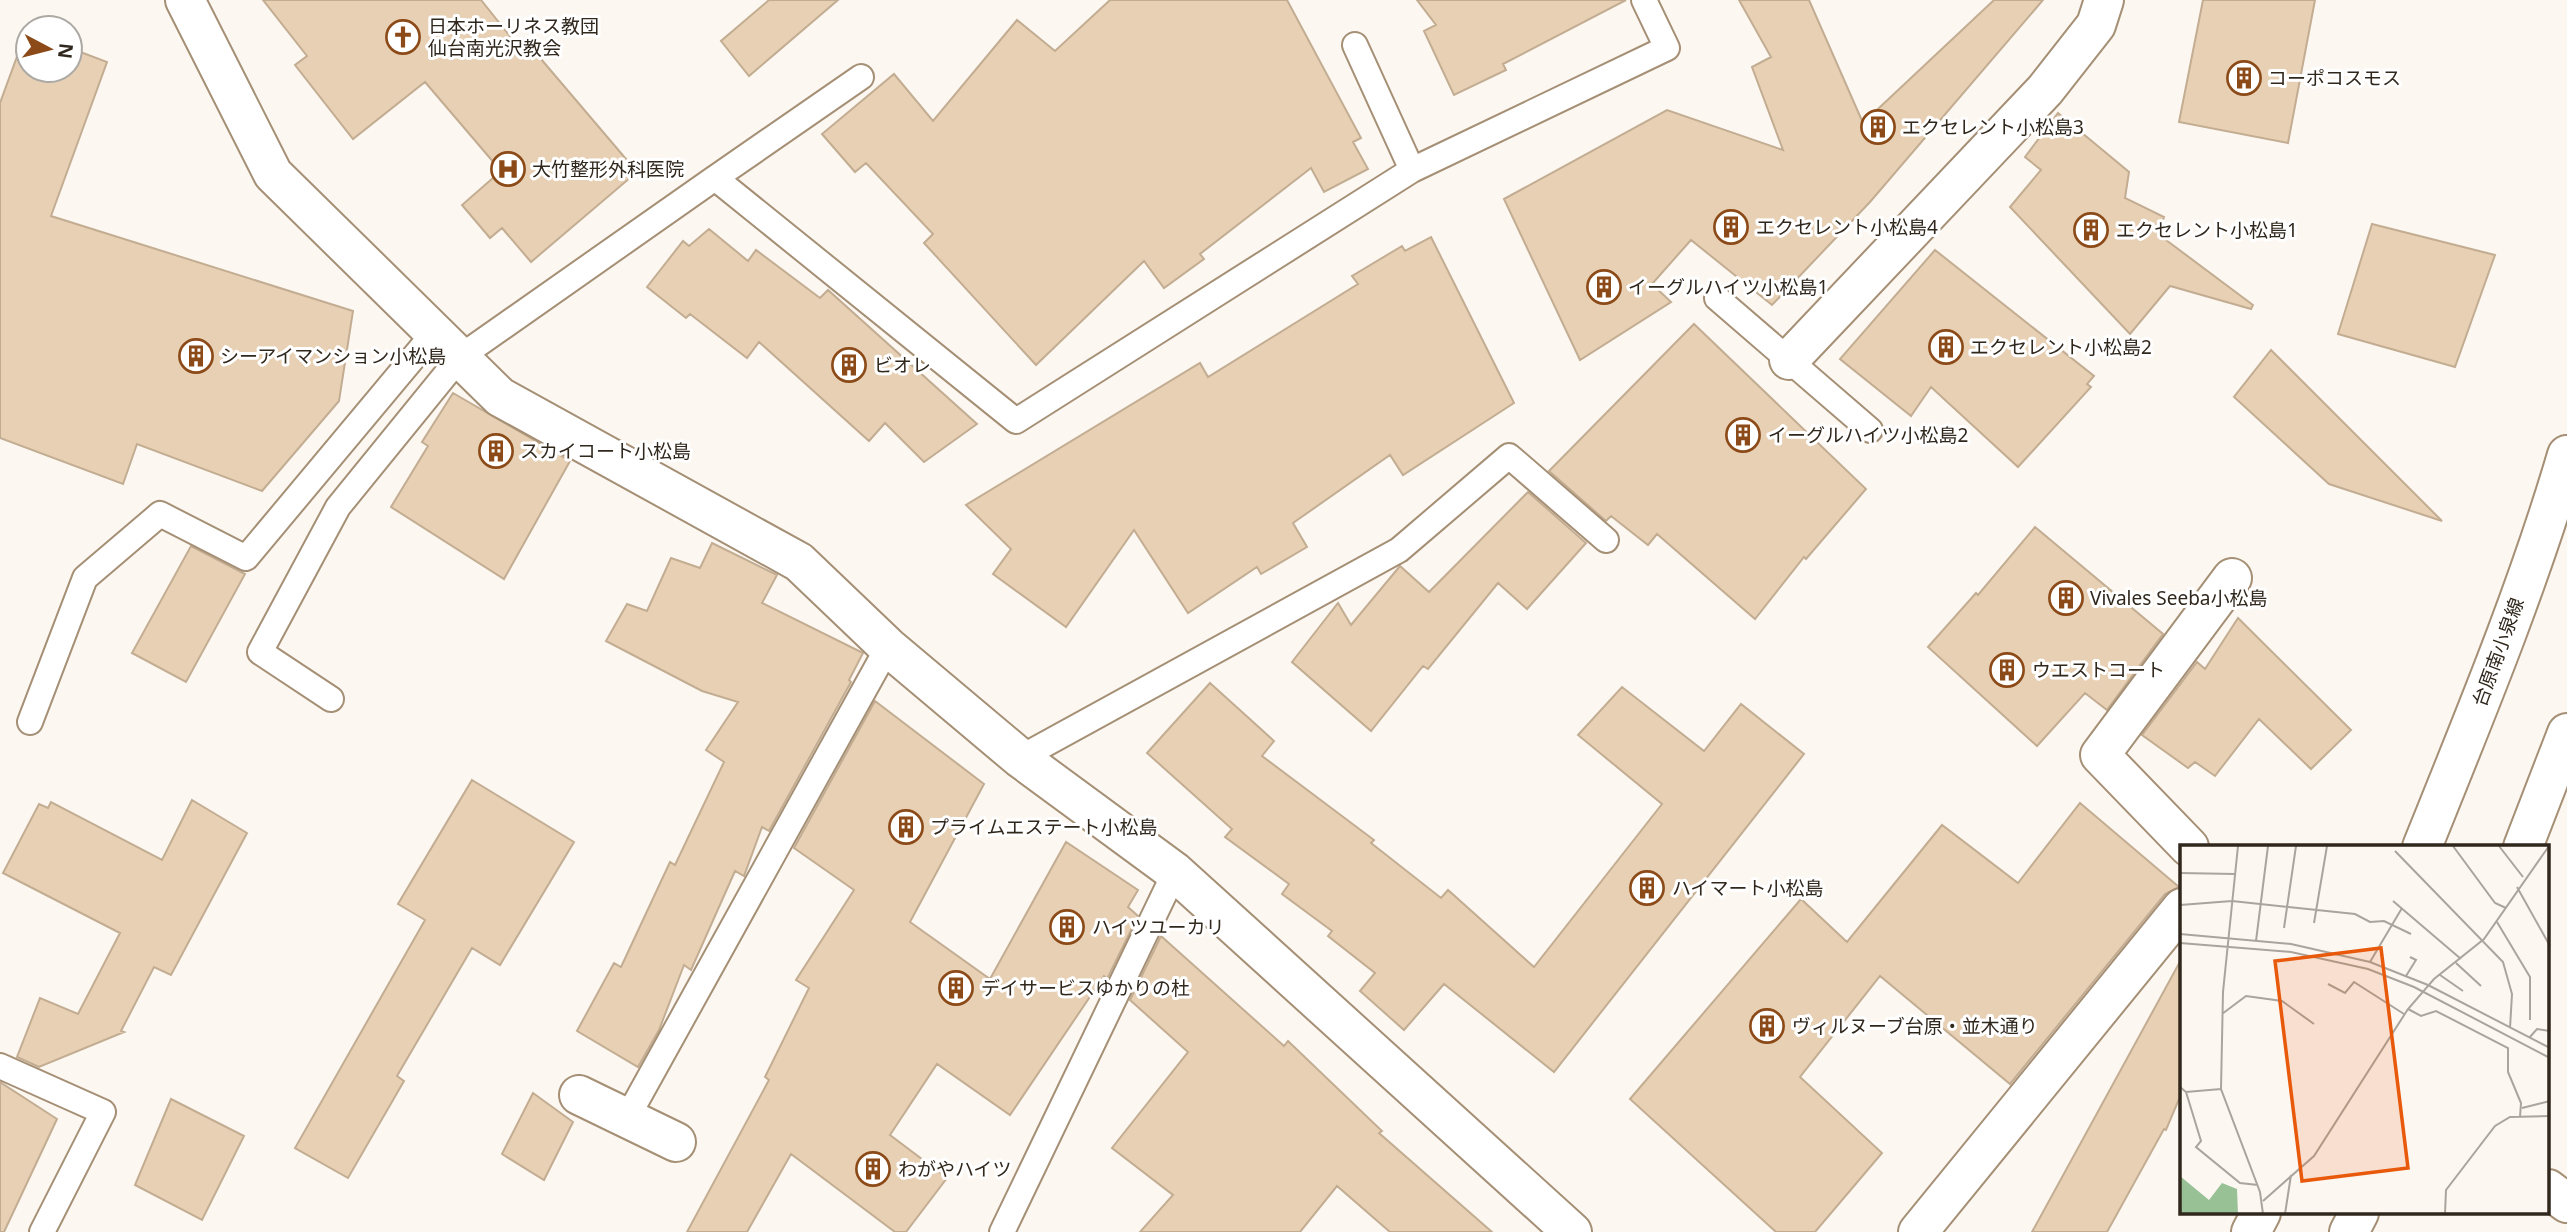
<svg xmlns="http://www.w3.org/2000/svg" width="2567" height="1232" viewBox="0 0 2567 1232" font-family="'Noto Sans','Noto Sans JP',sans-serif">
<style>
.building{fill:#e7d0b4;stroke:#c3ad92;stroke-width:2}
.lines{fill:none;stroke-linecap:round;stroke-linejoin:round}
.service-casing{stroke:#a58f75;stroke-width:28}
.minor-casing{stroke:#a58f75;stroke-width:42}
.tertiary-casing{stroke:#a58f75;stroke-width:42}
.service{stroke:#fff;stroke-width:24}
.minor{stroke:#fff;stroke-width:38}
.tertiary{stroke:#fff;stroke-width:38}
.labels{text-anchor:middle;stroke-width:6;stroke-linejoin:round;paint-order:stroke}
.poi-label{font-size:19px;fill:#30271d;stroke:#fff;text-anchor:start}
.street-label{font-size:19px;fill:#30271d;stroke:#fff}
.inset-road{fill:none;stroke:#aaa49c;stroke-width:2}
.view{fill:#e8590c;fill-opacity:0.15;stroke:#e8590c;stroke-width:3.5}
.inset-edge{fill:none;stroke:#30271d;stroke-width:3.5}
</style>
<rect width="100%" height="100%" fill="#fcf7f1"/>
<path class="building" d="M 263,0 L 481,0 L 517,45 L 524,39 L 637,172 L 531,262 L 502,228 L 490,238 L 462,205 L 501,171 L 425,82 L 353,139 L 295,65 L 307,56 Z
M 769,0 L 838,0 L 749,76 L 721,41 Z
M 1110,0 L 1287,0 L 1361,138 L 1353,142 L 1368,169 L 1324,192 L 1311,168 L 1200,254 L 1204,259 L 1164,288 L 1144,261 L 1036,365 L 924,243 L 933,234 L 866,163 L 855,172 L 822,134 L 894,74 L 933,121 L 1017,20 L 1055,51 Z
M 1417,0 L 1626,0 L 1503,64 L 1506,70 L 1454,95 L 1424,31 L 1436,25 Z
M 1739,0 L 1809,0 L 1863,123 L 1994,0 L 2043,0 L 1870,202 L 1772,305 L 1691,240 L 1652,284 L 1671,302 L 1580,360 L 1504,199 L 1667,110 L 1783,150 L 1752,67 L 1771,57 Z
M 2203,0 L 2315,0 L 2288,143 L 2179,122 Z
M 26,32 L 28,70 L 70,70 L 70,48 L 107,62 L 51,216 L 353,311 L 339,401 L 262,491 L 137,444 L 123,484 L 0,438 L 0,103 Z
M 2058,113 L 2129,172 L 2125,198 L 2164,217 L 2158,234 L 2253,305 L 2251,309 L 2170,286 L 2130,334 L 2010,207 L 2041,170 L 2025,157 Z
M 2372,224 L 2495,255 L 2455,367 L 2338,334 Z
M 709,229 L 748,261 L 756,250 L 820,298 L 828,290 L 977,424 L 924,462 L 885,423 L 869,441 L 759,342 L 747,358 L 690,314 L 686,318 L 647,287 L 683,241 L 689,246 Z
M 1431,237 L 1514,403 L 1403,475 L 1390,455 L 1293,523 L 1307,547 L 1261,574 L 1257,567 L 1188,613 L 1134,530 L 1066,627 L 993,574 L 1011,549 L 966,505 L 1200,363 L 1208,377 L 1358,284 L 1352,276 L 1402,246 L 1405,251 Z
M 1935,250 L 2094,376 L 2087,384 L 2091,387 L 2018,467 L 1931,387 L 1911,416 L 1840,359 Z
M 1694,324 L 1866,489 L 1806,559 L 1804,557 L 1755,619 L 1657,534 L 1648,545 L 1611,516 L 1606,521 L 1549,471 Z
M 2271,350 L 2442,521 L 2329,484 L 2234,397 Z
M 453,393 L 570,461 L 504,579 L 391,507 L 428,446 L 422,442 Z
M 1528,492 L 1586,543 L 1527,609 L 1498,583 L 1428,669 L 1423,666 L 1371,731 L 1292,662 L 1338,603 L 1351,625 L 1400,566 L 1429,592 Z
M 2035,527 L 2163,634 L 2107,710 L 2085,693 L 2037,746 L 1928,647 L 1976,593 L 1978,595 Z
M 712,543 L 777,575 L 762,603 L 863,653 L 849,680 L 851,682 L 769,831 L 762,827 L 744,876 L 735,871 L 691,970 L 684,965 L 659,1030 L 638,1067 L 577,1031 L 614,963 L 621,967 L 670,862 L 675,865 L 724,762 L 706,750 L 738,702 L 702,691 L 606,641 L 627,604 L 647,611 L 671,558 L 700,568 Z
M 191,546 L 245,574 L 186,682 L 132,653 Z
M 2238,618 L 2351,730 L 2311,769 L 2259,719 L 2215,776 L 2195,762 L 2188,768 L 2142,735 L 2197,662 L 2205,669 Z
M 1210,683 L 1274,741 L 1262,756 L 1374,840 L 1371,843 L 1441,898 L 1448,890 L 1534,967 L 1662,804 L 1578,735 L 1622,687 L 1704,751 L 1741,704 L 1804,754 L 1554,1072 L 1444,984 L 1404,1030 L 1360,991 L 1375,973 L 1328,936 L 1332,931 L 1282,894 L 1289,884 L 1225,837 L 1232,829 L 1147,753 Z
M 875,701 L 984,784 L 910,922 L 990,979 L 1066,842 L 1138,890 L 1128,907 L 1138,916 L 1107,979 L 1104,976 L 1010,1115 L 937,1064 L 890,1135 L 947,1178 L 906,1232 L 895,1232 L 791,1154 L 747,1232 L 687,1232 L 769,1080 L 765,1077 L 809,988 L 796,980 L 854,890 L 794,848 Z
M 472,780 L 574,842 L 500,965 L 472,948 L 397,1076 L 404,1081 L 348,1178 L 295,1148 L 425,920 L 398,904 Z
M 192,800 L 247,833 L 171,975 L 154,967 L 121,1031 L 124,1032 L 39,1067 L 17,1057 L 40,998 L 78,1014 L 120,933 L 3,873 L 39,804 L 48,808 L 51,802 L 162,860 Z
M 2080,803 L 2179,887 L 2165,894 L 2010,1084 L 1880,976 L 1800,1077 L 1882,1153 L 1815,1232 L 1776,1232 L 1630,1099 L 1801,899 L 1847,942 L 1942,825 L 2018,883 Z
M 1161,936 L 1284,1046 L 1288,1041 L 1382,1131 L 1379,1133 L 1492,1232 L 1390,1232 L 1337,1186 L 1300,1232 L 1140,1232 L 1173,1195 L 1112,1148 L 1188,1052 L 1130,1000 Z
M 2182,958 L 2182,1092 L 2166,1130 L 2164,1129 L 2107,1232 L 2032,1232 Z
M 0,1082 L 57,1119 L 4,1232 L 0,1232 Z
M 533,1093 L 573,1122 L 544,1180 L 502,1154 Z
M 171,1099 L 244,1136 L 202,1220 L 135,1185 Z"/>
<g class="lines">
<g class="service-casing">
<path id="service" d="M 1355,45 L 1412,170
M 715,178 L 861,77
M 1717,298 L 1870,430
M 331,699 L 260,652 L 338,507 L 460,357 L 715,178 L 1016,421 L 1412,170 L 1667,48 L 1644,0
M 30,722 L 85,578 L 160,514 L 246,558 L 434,333
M 1020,758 L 1399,550 L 1509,456 L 1606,540
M 0,1066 L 103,1112 L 42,1232
M 627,1118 L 888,647
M 1002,1232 L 1175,872"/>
</g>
<g class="minor-casing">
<path id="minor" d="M 185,0 L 273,174 L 500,397 L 799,562 L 888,647 L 1020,758 L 1175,872 L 1572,1232
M 1789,360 L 2045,90 L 2096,25 L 2104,0
M 2189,847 L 2100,755 L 2232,578
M 579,1095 L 676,1142
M 2548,1189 L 2567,1203
M 1918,1232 L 2182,908"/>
</g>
<g class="tertiary-casing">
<path id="tertiary" d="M 2422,847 C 2474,718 2528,588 2567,455
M 2523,847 L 2567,733
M 2251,1232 L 2261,1213
M 2349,1232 L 2359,1213"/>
</g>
<use href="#service" class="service"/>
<use href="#minor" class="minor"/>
<use href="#tertiary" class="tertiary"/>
</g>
<defs>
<g id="church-ring" transform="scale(1.75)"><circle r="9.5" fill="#fff" stroke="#8b4a17" stroke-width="1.5"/><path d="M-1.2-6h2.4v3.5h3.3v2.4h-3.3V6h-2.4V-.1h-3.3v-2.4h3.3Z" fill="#8b4a17"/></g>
<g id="building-ring" transform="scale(1.75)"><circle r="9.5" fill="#fff" stroke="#8b4a17" stroke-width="1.5"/><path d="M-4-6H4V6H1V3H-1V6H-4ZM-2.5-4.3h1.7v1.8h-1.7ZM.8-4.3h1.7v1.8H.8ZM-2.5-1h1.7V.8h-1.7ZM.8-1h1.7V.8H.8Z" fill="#8b4a17"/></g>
<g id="hospital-ring" transform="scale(1.75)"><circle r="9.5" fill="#fff" stroke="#8b4a17" stroke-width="1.5"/><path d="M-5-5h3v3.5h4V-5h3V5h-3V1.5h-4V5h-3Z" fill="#8b4a17"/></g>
</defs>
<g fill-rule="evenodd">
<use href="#church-ring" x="403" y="37"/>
<use href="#building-ring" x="2244" y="78"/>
<use href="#building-ring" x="1878" y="127"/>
<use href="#hospital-ring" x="508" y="169"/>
<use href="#building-ring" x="1731" y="227"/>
<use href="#building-ring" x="2091" y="230"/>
<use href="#building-ring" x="1604" y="287"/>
<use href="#building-ring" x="1946" y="347"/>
<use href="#building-ring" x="196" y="356"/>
<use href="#building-ring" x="849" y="365"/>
<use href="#building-ring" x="1743" y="435"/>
<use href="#building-ring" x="496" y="451"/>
<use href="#building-ring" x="2066" y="598"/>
<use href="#building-ring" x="2007" y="670"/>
<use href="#building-ring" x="906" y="827"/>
<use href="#building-ring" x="1647" y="888"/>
<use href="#building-ring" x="1067" y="927"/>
<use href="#building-ring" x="956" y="988"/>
<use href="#building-ring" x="1767" y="1026"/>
<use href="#building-ring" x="873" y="1169"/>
</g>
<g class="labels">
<g class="poi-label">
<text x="428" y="33">日本ホーリネス教団<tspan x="428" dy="22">仙台南光沢教会</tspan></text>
<text x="2268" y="85">コーポコスモス</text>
<text x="1902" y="134">エクセレント小松島3</text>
<text x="532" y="176">大竹整形外科医院</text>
<text x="1756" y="234">エクセレント小松島4</text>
<text x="2116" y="237">エクセレント小松島1</text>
<text x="1628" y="294">イーグルハイツ小松島1</text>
<text x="1970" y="354">エクセレント小松島2</text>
<text x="220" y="363">シーアイマンション小松島</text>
<text x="874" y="372">ビオレ</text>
<text x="1768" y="442">イーグルハイツ小松島2</text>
<text x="520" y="458">スカイコート小松島</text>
<text x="2090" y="605">Vivales Seeba小松島</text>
<text x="2032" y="677">ウエストコート</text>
<text x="930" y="834">プライムエステート小松島</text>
<text x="1672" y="895">ハイマート小松島</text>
<text x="1092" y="934">ハイツユーカリ</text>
<text x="981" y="995">デイサービスゆかりの杜</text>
<text x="1792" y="1033">ヴィルヌーブ台原・並木通り</text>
<text x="898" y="1176">わがやハイツ</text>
</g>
<g class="street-label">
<text transform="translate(2498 652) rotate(-70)" y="7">台原南小泉線</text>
</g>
</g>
<g transform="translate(2180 845)">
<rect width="369" height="369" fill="#fcf7f1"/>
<path d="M 0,331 L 29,355 L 42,338 L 57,344 L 58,369 L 0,369 Z" fill="#98c196"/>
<path class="inset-road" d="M 58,1 L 43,147 L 41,244 L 80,347 L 83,369M 273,1 L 315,58 L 326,63M 319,1 L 343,32M 215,6 L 323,117 L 332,149 L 330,183M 0,28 L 55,29M 337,42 L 370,101M 213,56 L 281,114M 0,60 L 52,56 L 175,69 L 190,77 L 204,76 L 231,89M 317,77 L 350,132 L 350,175M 134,78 L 147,1M 104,83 L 116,1M 0,89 L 111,99 L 190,117 L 248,140 L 370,203M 76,96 L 88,1M 0,98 L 111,107 L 188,124 L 234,142 L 370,213M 190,117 L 222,63M 276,118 L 301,141M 260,130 L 283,146M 226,131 L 236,115 L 230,112M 148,139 L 165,148 L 174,137 L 224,169M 228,164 L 241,171 L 256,166 L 328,203 L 328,227 L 341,258 L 340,272M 42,169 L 66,151 L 102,156 L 134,179M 349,193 L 357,184 L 370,186M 0,242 L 6,247 L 41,244M 6,247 L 21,296 L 16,302 L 60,338 L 78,340M 342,263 L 370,256M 83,356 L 134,311 L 228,164 L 254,134 L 304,94 L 369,1M 105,369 L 111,330M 265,369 L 266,345 L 315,281 L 330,272 L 370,271"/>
<path class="view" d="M 201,103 L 228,323 L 122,336 L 95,116 Z"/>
<rect width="369" height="369" class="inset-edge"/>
</g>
<g transform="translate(49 49) rotate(97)"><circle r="33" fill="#ffffff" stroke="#aca9a5" stroke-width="2"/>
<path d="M0-5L12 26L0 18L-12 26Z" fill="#8b4a17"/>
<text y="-10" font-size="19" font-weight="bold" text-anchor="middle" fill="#30271d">N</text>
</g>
</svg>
